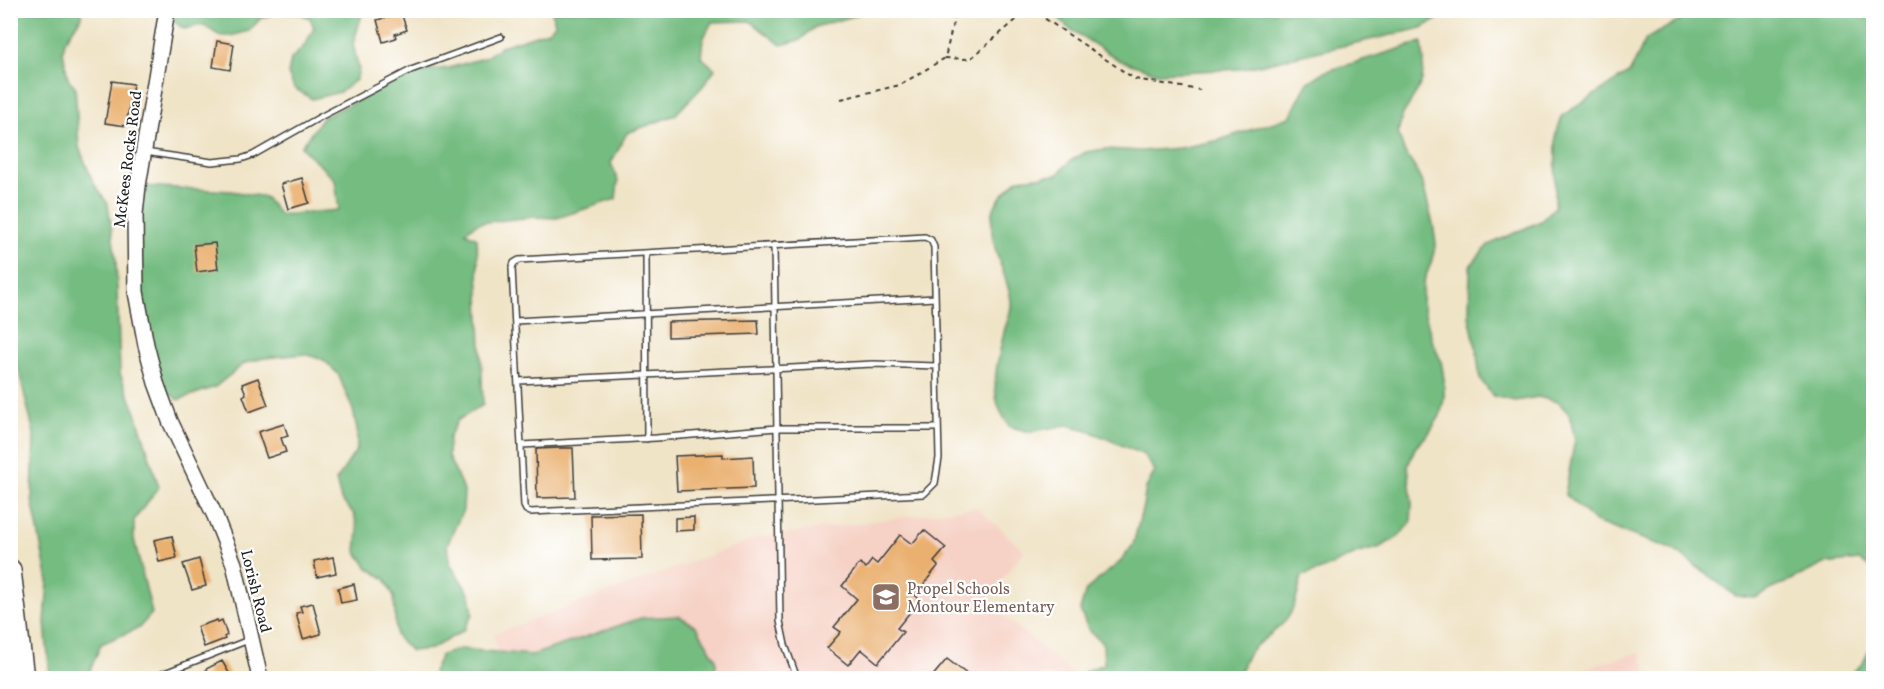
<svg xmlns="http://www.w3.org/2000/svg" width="1884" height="689" viewBox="0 0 1884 689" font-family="Vollkorn,serif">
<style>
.built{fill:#f6d1c5}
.forest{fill:#74bc81;stroke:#486c4e;stroke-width:1.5}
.building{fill:#eab070}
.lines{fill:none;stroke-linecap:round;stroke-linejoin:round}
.lane-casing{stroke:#3c3a36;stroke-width:8}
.secondary-casing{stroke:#3c3a36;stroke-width:18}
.highway-casing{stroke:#3c3a36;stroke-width:24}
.path{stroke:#3c3a36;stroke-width:2;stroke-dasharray:4.5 4.5;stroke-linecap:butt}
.lane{stroke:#fff;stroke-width:5}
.secondary{stroke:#fff;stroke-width:15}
.highway{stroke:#fff;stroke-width:21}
.labels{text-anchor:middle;stroke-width:4.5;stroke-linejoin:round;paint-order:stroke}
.street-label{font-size:16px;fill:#1c1c1c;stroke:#fff}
.education-label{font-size:16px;fill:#785e54;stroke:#fff;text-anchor:start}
</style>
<rect width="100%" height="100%" fill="#fff"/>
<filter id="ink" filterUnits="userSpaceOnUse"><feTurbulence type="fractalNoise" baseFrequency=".0167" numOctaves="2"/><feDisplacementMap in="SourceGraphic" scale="12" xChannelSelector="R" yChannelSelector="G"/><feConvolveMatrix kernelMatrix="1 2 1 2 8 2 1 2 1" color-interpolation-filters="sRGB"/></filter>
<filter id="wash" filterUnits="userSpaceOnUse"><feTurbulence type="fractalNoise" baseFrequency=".008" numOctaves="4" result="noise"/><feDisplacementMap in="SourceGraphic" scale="24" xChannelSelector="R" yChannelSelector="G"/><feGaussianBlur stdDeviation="1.35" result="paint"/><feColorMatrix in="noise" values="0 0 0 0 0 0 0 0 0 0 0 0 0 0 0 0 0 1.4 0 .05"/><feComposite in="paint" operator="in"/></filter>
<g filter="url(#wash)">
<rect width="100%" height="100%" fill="#f0e4c7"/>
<path class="built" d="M 976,507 L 1025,551 L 985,600 L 1078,678 L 505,678 L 493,634 L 760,537 Z
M 1639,652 L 1650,678 L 1553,678 Z"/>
<path class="forest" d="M 10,11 L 82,11 L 82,16 L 65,41 L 63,51 L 68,79 L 75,86 L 79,147 L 93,182 L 108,204 L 116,260 L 120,374 L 135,410 L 159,487 L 134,520 L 134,539 L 152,613 L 139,628 L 101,644 L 87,678 L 50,678 L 45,623 L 48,581 L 32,500 L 34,434 L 13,347 L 13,325 L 18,286 L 10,233 Z
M 171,11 L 363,11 L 353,44 L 359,70 L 356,80 L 340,92 L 312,99 L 294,88 L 288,74 L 291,59 L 304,46 L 314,28 L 310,18 L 301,14 L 280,12 L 261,18 L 249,31 L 230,36 L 220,36 L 203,25 L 184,29 L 176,23 Z
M 552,11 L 864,11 L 854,16 L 815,27 L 800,40 L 781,45 L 750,21 L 712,22 L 703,39 L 701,57 L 715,69 L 703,86 L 675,115 L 627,133 L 611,163 L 618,181 L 616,199 L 557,218 L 534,217 L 478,223 L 465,232 L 477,238 L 483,405 L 458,420 L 449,437 L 448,456 L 464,491 L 463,510 L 447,545 L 450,564 L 470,595 L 473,614 L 463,631 L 431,649 L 411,651 L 396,636 L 394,597 L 385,579 L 368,568 L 356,551 L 358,532 L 354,514 L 341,500 L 336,481 L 357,449 L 357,429 L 353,410 L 338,374 L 324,360 L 305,354 L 264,358 L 245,363 L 215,387 L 178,400 L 159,384 L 138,293 L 142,186 L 231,191 L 265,197 L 280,215 L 339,210 L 335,180 L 301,147 L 322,118 L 413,72 L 449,68 L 486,57 L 502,46 L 548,31 L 555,24 Z
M 1053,11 L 1452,11 L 1422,28 L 1241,69 L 1157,73 L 1119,60 L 1067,27 Z
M 1696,11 L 1873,11 L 1873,570 L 1859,560 L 1824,564 L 1754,598 L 1736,596 L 1674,550 L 1595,522 L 1565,494 L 1575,439 L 1569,414 L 1558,402 L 1538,397 L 1515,401 L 1493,396 L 1480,379 L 1476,347 L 1469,316 L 1470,266 L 1488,245 L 1541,221 L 1555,207 L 1556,134 L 1563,115 L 1630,72 L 1646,39 Z
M 1422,42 L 1424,62 L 1422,80 L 1414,97 L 1403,114 L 1398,132 L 1404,151 L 1415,168 L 1423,185 L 1433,224 L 1436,244 L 1431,263 L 1423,283 L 1422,303 L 1433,343 L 1441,361 L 1444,378 L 1444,399 L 1440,416 L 1429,433 L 1415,448 L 1408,466 L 1412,503 L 1411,523 L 1397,538 L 1378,548 L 1358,553 L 1321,570 L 1302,576 C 1298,592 1296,607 1286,620 C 1265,644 1246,642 1239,678 L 1084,678 L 1084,672 L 1104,664 L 1103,644 L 1088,629 L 1080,610 L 1086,590 L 1120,562 L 1133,545 L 1143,506 L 1146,488 L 1155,471 L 1144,455 L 1087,430 L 1067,425 L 1029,432 L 1009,426 C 1006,420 1002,415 1000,410 C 989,386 1000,352 1005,328 C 1008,320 1012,310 1011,301 C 1007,271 986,244 993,212 C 996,199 1009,188 1018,179 L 1057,175 L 1070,161 L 1086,152 L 1105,149 L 1142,151 L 1179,148 L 1216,141 L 1290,117 L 1307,83 L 1324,72 Z
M 679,616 L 696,626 L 716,659 L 716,678 L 434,678 L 433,672 L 441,655 L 460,649 L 532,655 L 641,618 Z
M 1873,642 L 1873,678 L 1846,678 L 1863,663 Z"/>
<g id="blocks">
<path class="building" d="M 401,13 L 407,30 L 395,34 L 396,38 L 383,42 L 377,20 Z
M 217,41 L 234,44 L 230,70 L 213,67 Z
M 112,81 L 133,84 L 126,126 L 105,123 Z
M 302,178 L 309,203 L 288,209 L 281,184 Z
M 215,243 L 218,269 L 197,272 L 194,245 Z
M 758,320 L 759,334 L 668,337 L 668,322 Z
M 258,378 L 268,405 L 249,412 L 243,396 L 246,394 L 242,384 Z
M 284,424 L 288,436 L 281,438 L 286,452 L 267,458 L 258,432 Z
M 561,448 L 573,448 L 575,497 L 537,498 L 536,449 Z
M 723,454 L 723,458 L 753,456 L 754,488 L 677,491 L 675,456 Z
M 641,514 L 642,559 L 592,560 L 591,515 Z
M 694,517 L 694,530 L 675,531 L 675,518 Z
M 924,530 L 946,548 L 934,562 L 938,566 L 915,595 L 920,600 L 897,628 L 903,632 L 878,663 L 861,649 L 848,665 L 827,648 L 841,632 L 834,627 L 857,599 L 842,586 L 860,563 L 866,568 L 872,560 L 877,564 L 900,535 L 912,544 Z
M 172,536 L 177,558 L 159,562 L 154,540 Z
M 333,557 L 336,573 L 317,577 L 314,561 Z
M 199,559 L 206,586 L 192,590 L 183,564 Z
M 354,584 L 357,600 L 341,603 L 338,588 Z
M 313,603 L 321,634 L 303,639 L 296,613 L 302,612 L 300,606 Z
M 217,620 L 218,622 L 222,620 L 227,635 L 224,637 L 225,639 L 204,647 L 197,627 Z
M 947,659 L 972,678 L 931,678 Z
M 222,661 L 232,678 L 198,678 L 208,674 L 206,669 Z"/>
</g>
</g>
<g filter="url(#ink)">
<use href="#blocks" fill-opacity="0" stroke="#3c3a36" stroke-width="1.5"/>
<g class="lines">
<g class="lane-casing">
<path id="lane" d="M 145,152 L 212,162 L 241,159 L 253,155 L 322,116 L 411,70 L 501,37
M 925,237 L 931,240 L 934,247 L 939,458 L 935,483 L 924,494 L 530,512 L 526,510 L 524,506 L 512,268 L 514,263 L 519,260 Z
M 774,245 L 780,621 L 785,645 L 797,678
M 646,253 L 647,439
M 515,321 L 935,298
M 518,381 L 873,364 L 937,366
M 521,445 L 656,438 L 777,428 L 938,428
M 152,678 L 251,639"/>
</g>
<g class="secondary-casing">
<path id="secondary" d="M 167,10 L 138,186 L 135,214 L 136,292 L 146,345 L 156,383 L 170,421 L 215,516 L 234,564 L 260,678"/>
</g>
<g class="highway-casing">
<path id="highway" d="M 10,570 L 23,678"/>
</g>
<path class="path" d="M 945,58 L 970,59 L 1022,15 L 1041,16 L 1135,79 L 1200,90
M 841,99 L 900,85 L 945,58 L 955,15 L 953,10"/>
<use href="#lane" class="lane"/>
<use href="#secondary" class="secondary"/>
<use href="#highway" class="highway"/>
</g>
</g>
<defs>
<g id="school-square" transform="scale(1.5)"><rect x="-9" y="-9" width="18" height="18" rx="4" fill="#8d6e63" stroke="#fff"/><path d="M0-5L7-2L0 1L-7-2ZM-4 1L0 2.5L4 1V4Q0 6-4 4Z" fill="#fff"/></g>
</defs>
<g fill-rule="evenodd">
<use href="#school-square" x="886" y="597"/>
</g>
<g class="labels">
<g class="street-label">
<text transform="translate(127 159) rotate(-83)" y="6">McKees Rocks Road</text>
<text transform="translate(257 591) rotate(76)" y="6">Lorish Road</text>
</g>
<g class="education-label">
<text x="907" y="594">Propel Schools<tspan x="907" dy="18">Montour Elementary</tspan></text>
</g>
</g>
<rect width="1884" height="689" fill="none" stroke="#fff" stroke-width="36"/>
</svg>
